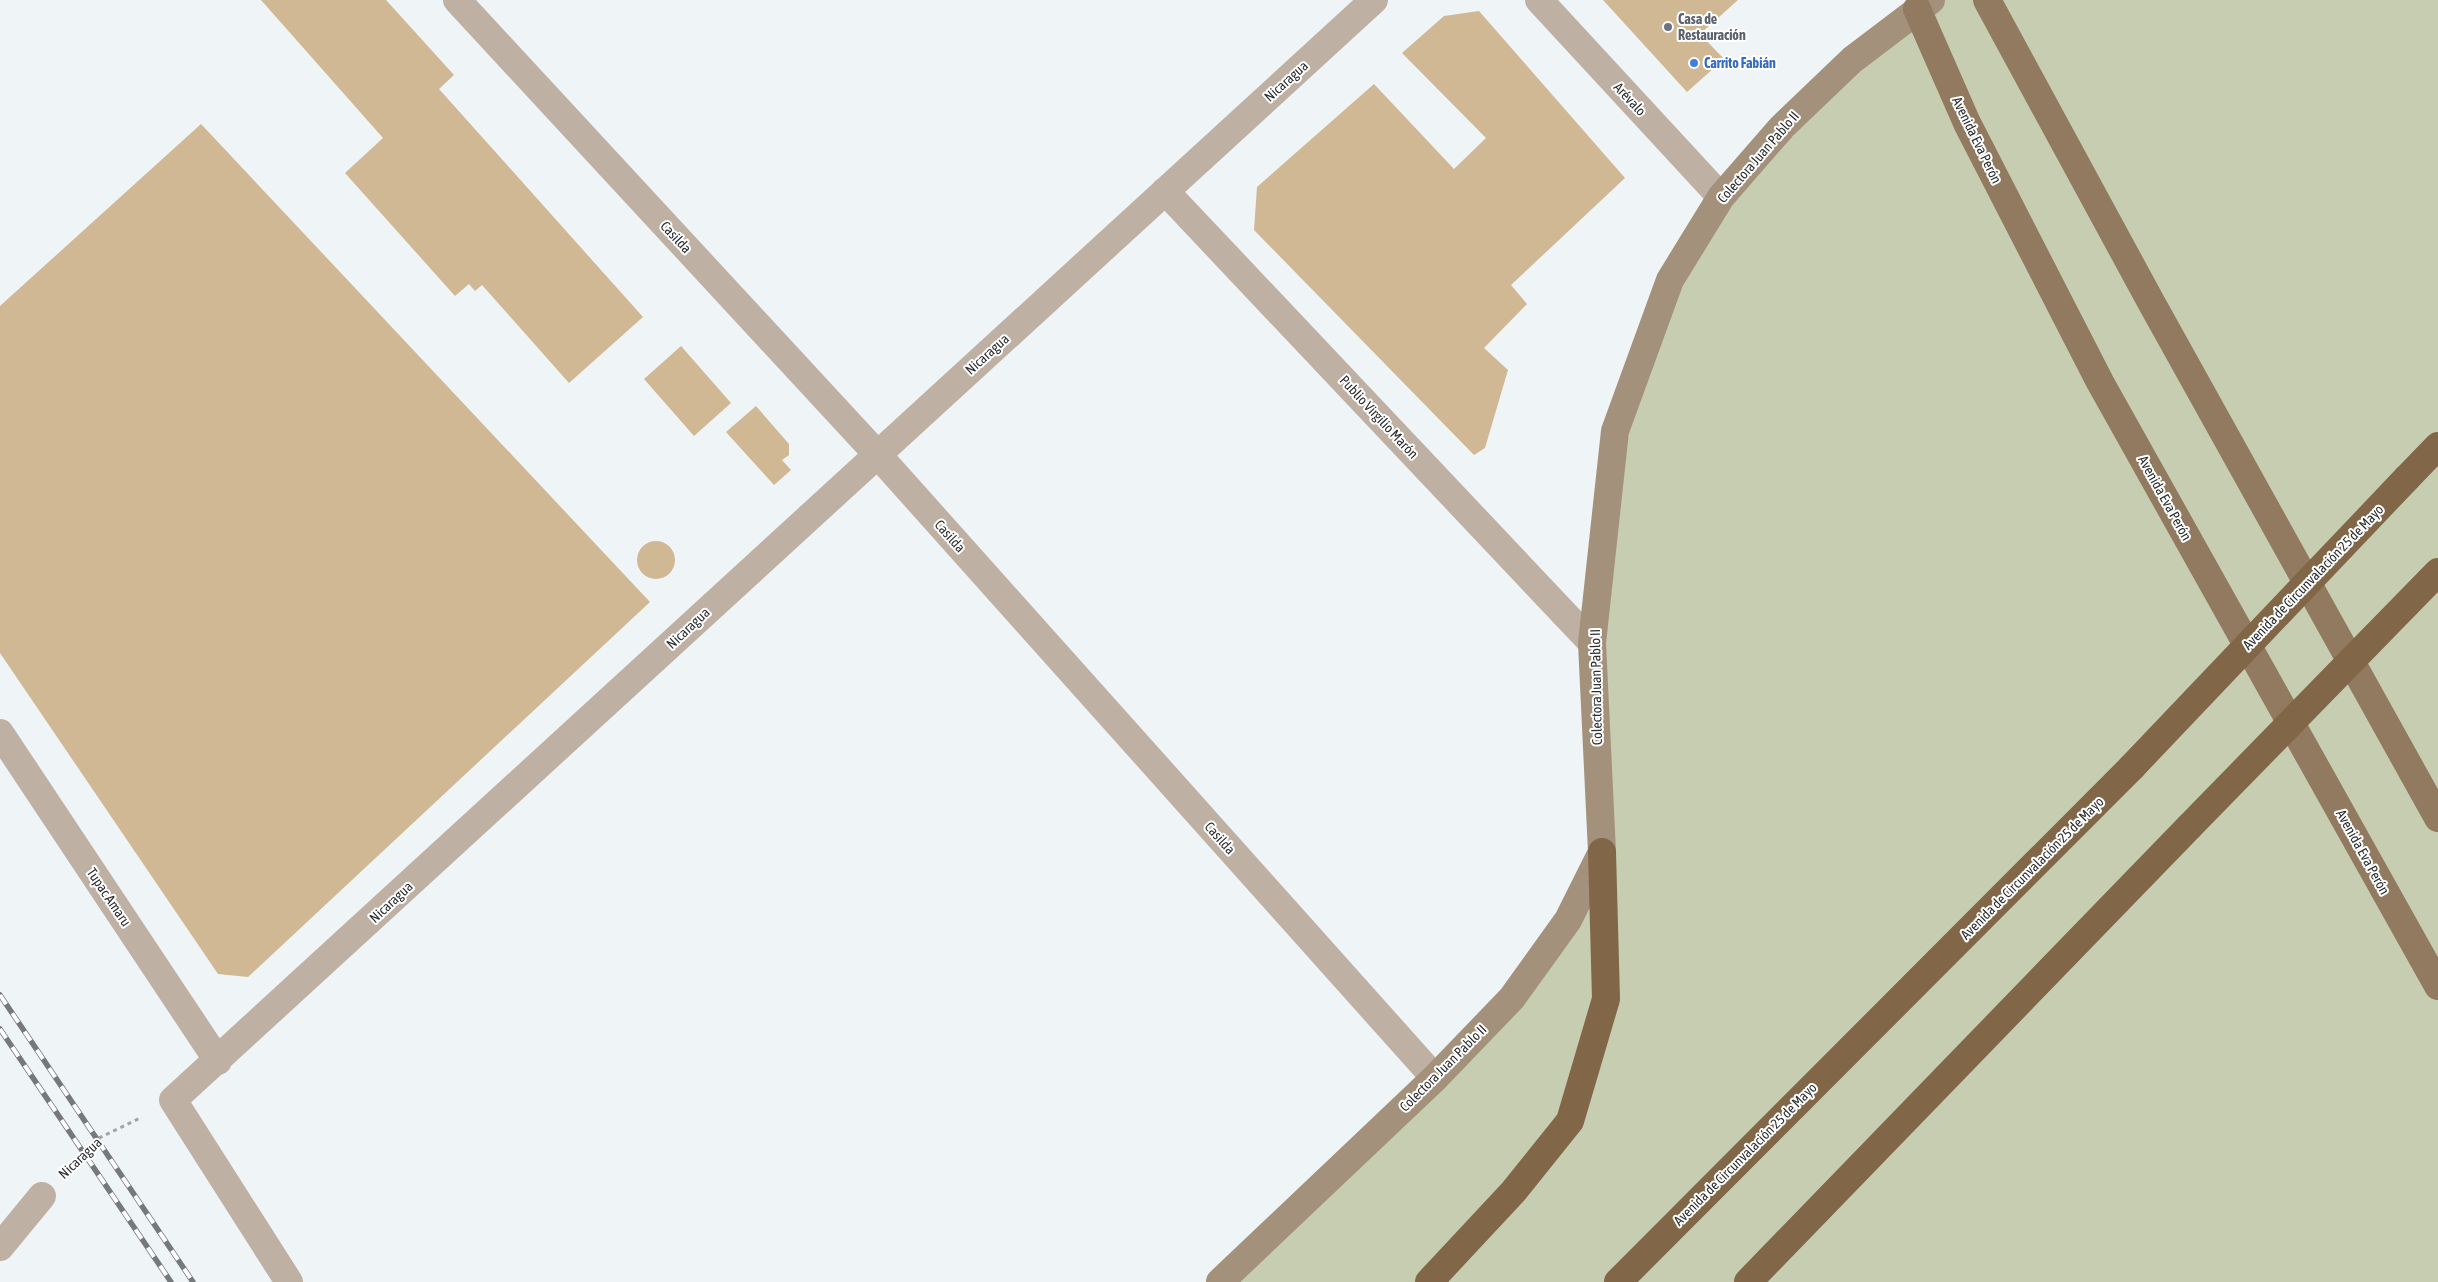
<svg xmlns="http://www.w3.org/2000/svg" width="2438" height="1282" viewBox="0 0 2438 1282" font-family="'Asap Condensed',sans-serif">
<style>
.green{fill:#c7cdb0}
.building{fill:#d1b894}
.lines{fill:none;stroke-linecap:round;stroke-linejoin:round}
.path{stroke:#a2a6a8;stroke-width:3;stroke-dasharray:4 4;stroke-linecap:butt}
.minor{stroke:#beb1a3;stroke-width:28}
.secondary{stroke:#a4917c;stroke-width:28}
.primary{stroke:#917a60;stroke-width:28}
.motorway{stroke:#816648;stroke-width:28}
.rail-casing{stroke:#76797b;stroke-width:5.5}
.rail{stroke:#fff;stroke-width:4;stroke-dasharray:11;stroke-linecap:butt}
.motorway-bridge{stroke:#816648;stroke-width:28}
.worship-dot{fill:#6b7280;stroke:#fff;stroke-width:2}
.shop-dot{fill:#3f7fe0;stroke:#fff;stroke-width:2}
.labels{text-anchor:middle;stroke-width:4;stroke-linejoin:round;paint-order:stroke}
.worship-label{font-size:14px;font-weight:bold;fill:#5b616d;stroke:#fff;text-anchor:start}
.shop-label{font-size:14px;font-weight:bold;fill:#366cbe;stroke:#fff;text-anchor:start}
.street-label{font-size:14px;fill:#2c2e2f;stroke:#fff}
</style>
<rect width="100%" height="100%" fill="#eff4f7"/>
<path class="green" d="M 1931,0 L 2438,0 L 2438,1282 L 1220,1282 L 1512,998 L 1602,852 L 1592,643 L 1615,431 L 1721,197 Z"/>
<path class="building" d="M 261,0 L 386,0 L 454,75 L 439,89 L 643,317 L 569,383 L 482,285 L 475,291 L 469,284 L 455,296 L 345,173 L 383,138 Z
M 1603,0 L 1738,0 L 1700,34 L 1724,59 L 1687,92 Z
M 1479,11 L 1625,178 L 1511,285 L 1527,304 L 1484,348 L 1508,370 L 1485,448 L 1474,455 L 1254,230 L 1257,187 L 1374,84 L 1454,169 L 1486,138 L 1402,53 L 1444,16 Z
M 201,124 L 650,602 L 248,977 L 218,974 L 0,653 L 0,306 Z
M 681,346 L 731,403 L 694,436 L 644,379 Z
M 756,406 L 789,444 L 789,455 L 782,460 L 791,470 L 774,485 L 726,432 Z
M637 560a19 19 0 1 1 38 0a19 19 0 1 1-38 0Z"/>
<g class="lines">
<path class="path" d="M 64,1171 L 97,1139 L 142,1117"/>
<path class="minor" d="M 457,0 L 877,454 L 1435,1078
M 1539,0 L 1721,197
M 1165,191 L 1592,643
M 0,733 L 218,1061
M 0,1247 L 42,1196
M 289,1282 L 173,1100 L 1374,0"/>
<path class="secondary" d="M 1220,1282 L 1435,1078 L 1512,998 L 1568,920 L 1602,852 L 1592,643 L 1615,431 L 1670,280 L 1721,197 L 1782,127 L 1852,60 L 1931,0"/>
<path class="primary" d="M 1987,0 L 2151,302 L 2438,818
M 1917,9 L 1967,123 L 2100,382 L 2438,986"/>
<path class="motorway" d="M 2407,478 L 2438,446
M 1429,1282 L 1513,1192 L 1570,1121 L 1606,999 L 1602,852
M 1618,1282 L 2132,767
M 1748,1282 L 2189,827"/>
<g class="rail-casing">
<path id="rail" d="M 0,995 L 193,1282
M 0,1029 L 171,1282"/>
</g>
<use href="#rail" class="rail"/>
<path class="motorway-bridge" d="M 2132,767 L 2407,478
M 2189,827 L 2438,572"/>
</g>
<circle class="worship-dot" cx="1668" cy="27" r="5"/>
<circle class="shop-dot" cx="1694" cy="63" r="5"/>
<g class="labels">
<g class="worship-label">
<text x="1678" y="24">Casa de<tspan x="1678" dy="16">Restauración</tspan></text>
</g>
<g class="shop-label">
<text x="1704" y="68">Carrito Fabián</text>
</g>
<g class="street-label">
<text transform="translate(1286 81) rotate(-42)" y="5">Nicaragua</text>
<text transform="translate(1630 99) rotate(47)" y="5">Arévalo</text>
<text transform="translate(1977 140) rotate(64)" y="5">Avenida Eva Perón</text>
<text transform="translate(1758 157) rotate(-49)" y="5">Colectora Juan Pablo II</text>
<text transform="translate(676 237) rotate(47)" y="5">Casilda</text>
<text transform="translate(987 354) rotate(-42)" y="5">Nicaragua</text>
<text transform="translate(1379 417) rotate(47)" y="5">Publio Virgilio Marón</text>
<text transform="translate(2165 498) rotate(61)" y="5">Avenida Eva Perón</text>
<text transform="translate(950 536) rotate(48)" y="5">Casilda</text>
<text transform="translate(2313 577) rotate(-46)" y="5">Avenida de Circunvalación 25 de Mayo</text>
<text transform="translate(688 628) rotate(-43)" y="5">Nicaragua</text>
<text transform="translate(1596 687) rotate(-91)" y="5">Colectora Juan Pablo II</text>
<text transform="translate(1220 838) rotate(48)" y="5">Casilda</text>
<text transform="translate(2363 852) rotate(61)" y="5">Avenida Eva Perón</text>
<text transform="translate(2032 868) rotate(-45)" y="5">Avenida de Circunvalación 25 de Mayo</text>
<text transform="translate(109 897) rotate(56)" y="5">Tupac Amaru</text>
<text transform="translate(391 902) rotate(-43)" y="5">Nicaragua</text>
<text transform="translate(1443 1068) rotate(-45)" y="5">Colectora Juan Pablo II</text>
<text transform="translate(1745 1154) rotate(-45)" y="5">Avenida de Circunvalación 25 de Mayo</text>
<text transform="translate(80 1158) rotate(-43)" y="5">Nicaragua</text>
</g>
</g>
</svg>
